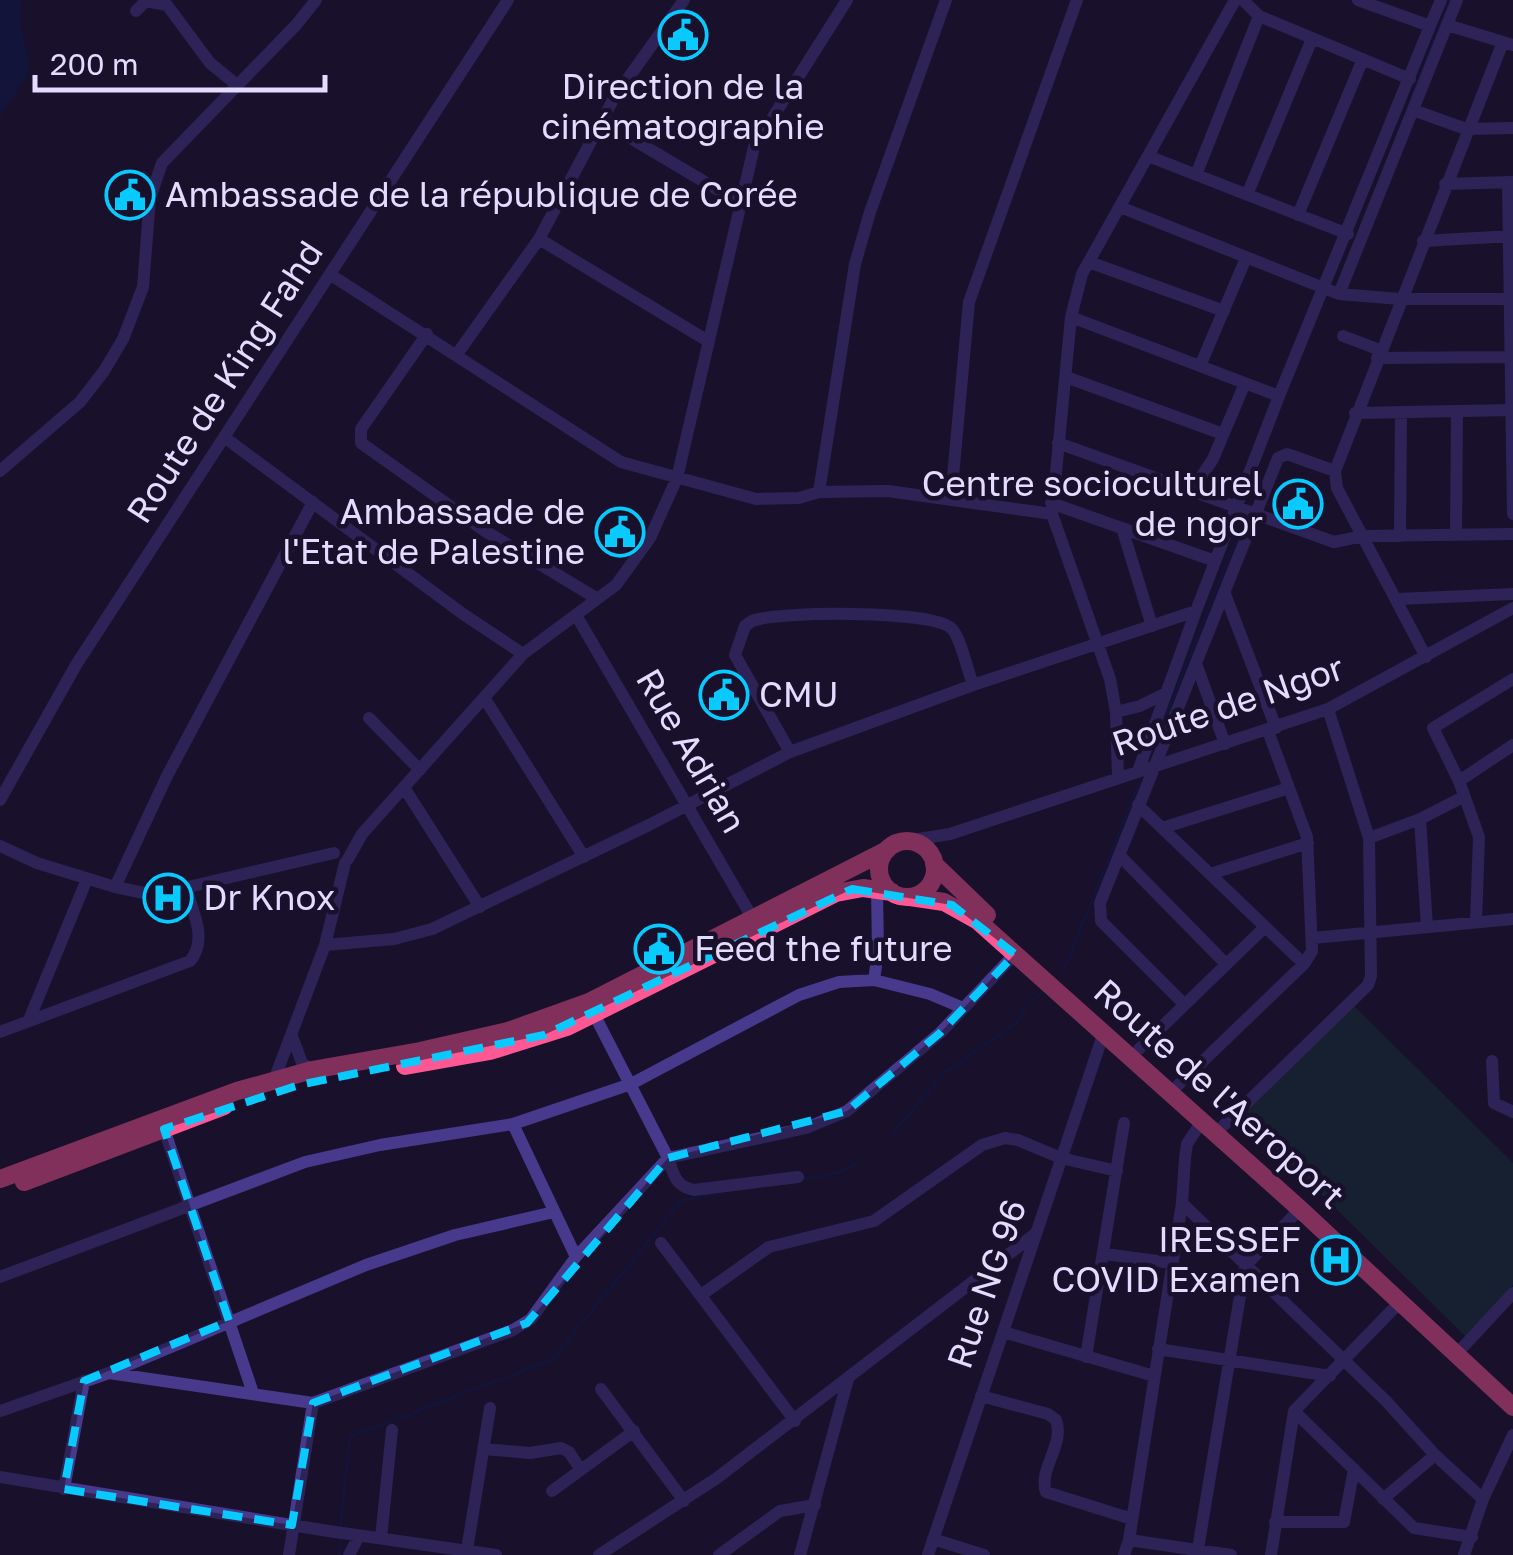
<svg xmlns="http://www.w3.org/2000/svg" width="1513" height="1555" viewBox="0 0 1513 1555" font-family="'Golos Text',sans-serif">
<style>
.green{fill:#133437}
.water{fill:#091a4d}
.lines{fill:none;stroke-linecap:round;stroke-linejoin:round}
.stream{stroke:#091a4d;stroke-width:2.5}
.minor{stroke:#473a8d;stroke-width:12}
.highway{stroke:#ff5794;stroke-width:18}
.marked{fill:none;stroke:#08caff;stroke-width:8;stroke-dasharray:20 12;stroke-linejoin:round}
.labels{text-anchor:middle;stroke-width:9;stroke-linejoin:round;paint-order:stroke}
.poi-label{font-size:35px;fill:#e4dcff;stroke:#19112c;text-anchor:start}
.street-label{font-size:35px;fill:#e4dcff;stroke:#19112c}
</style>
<rect width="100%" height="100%" fill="#19112c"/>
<path class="green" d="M 1352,1004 L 1513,1163 L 1513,1285 L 1466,1337 L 1241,1115 Z"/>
<path class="water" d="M 0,0 L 22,0 L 19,18 L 29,63 L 27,76 L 0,117 Z"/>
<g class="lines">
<path class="stream" d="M 1411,97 L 1450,0
M 1148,761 L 1239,532
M 1064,970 L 1139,784
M 892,1134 L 943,1074 L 1018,1022 L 1027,1006 L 1044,991
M 805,1179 L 837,1173 L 858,1163
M 340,1529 L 350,1437 L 553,1359 L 682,1200 L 722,1193
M 340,1555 L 340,1537"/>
<path class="minor" d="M 1243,0 L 1259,16 L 1410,79
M 1358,0 L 1430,26 L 1441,0
M 136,11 L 146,1 L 167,5 L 210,63 L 237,85
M 1447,25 L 1513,45
M 1413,110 L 1466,129 L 1513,128
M 602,121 L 740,203
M 1148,156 L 1348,234
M 1196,175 L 1259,16
M 1508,182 L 1513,514
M 1445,184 L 1512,182
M 1247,195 L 1312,39
M 1120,207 L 1339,294 L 1400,299 L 1510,299
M 1298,215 L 1363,59
M 539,239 L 708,341
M 1423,241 L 1513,236
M 1089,262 L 1224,311
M 331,275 L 621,462 L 756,499 L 799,498 L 819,492 L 888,491 L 1052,514
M 1339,294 L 1457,0
M 1071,317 L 1279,396
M 427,334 L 361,429 L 361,443 L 485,531 L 596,598
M 1343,336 L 1380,350
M 457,354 L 539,239 L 614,98 L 684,0
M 1377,358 L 1511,357
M 1200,366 L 1246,258
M 1066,377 L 1223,434
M 1355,413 L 1513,410
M 224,437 L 463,614 L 523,654
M 1058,443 L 1334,542 L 1363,536 L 1513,534
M 0,471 L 80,402 L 104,371 L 123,339 L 143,287 L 150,198 L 162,163 L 296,25 L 316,0
M 819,492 L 855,264 L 870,212 L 946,0
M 1191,492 L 1213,459 L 1245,383
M 951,498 L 969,302 L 1077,0
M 1051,503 L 1215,561
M 1122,528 L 1152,626
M 1456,535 L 1457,411
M 1400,536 L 1401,412
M 1225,594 L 1276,728
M 1397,599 L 1513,594
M 576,615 L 753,919
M 1426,657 L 1337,488 L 1335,471 L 1503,42
M 1197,666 L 1225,744
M 485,699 L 584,857
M 1116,712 L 1140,706 L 1166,693
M 369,718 L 420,770
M 790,752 L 735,655 L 745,626 L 752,621 C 779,611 930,610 951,628 C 960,635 968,672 973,685
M 1138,771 L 1196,611 L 1279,396 L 1430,26
M 1118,777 L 1116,712 L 1110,679 L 1052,514 L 1071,317 L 1082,274 L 1235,0
M 1459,781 L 1513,745
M 405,789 L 480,907
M 0,800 L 76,665 L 508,0
M 1138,805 L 1304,964
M 1420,819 L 1427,927
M 1162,828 L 1289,788
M 1369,838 L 1420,819 L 1463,797
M 906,841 L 950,834 L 1328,709 L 1513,608
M 0,846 L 37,863 L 115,887 L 154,895 L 334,853
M 1120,856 L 1226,964
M 348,859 L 362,834 L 523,654 L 616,585 L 650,538 L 677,478 L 754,147 L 847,0
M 1210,874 L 1308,843
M 115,887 L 167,776 L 313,502
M 1476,922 L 1479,837 L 1459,781 L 1433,728 L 1513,679
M 1313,938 L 1513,919
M 325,945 L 394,939 L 432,929 L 649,825 L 790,752 L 973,685 L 1196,611
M 874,980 L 930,994 L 963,1008
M 1184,1004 L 1101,921 L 1100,903 L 1278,458 L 1287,454 L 1335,471
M 595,1016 L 668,1158 C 674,1175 675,1186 694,1190 L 798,1177
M 29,1020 L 87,879
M 0,1032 L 190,961 C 208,940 193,912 186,888
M 292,1036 L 302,1063 L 312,1070
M 1139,1049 L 1265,927
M 1492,1061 L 1494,1103 L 1513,1112
M 274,1080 L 325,945 L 345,863
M 1178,1085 L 1304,964 L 1312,951 L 1307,837 L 1268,731
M 513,1124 L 576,1257
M 1223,1126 L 1368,985 L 1371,976 L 1369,838 L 1328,709
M 164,1129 L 253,1393
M 1182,1203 L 1387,1402 L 1435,1455 L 1483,1499
M 661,1243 L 795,1421
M 1105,1254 L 1172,1263
M 0,1277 L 305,1162 L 380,1145 L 513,1124 L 631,1084 L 799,995 L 839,982 L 874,980 L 878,952 L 877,890
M 701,1295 L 769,1247 L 874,1221 L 982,1145 L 1005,1138 L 1018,1140 L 1061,1158 L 1117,1171
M 1003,1332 L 1154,1376
M 1463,1347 L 1513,1293
M 1158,1349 L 1330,1376
M 1086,1357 L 1124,1123
M 109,1373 L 313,1403 L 513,1330 L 531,1319 L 576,1257 L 668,1158 L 806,1128 L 847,1111 L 940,1033 L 1015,954
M 601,1389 L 684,1501
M 981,1396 L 1048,1414 L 1056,1420 C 1065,1445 1038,1469 1046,1492 L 1132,1519
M 0,1411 L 109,1373 L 366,1265 L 455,1235 L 554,1212
M 1294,1411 L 1414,1528 L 1472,1537
M 484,1449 L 530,1453 L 561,1448 L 569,1452 L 581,1470
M 0,1477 L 328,1531 L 496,1555
M 64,1489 L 84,1381
M 552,1491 L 634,1431
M 1383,1499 L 1435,1455
M 1275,1522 L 1344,1522 L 1354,1469
M 381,1538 L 392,1430
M 933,1539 L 984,1555
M 1129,1540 L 1231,1555
M 467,1550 L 490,1408
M 289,1555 L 313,1403
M 349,1555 L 359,1536
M 599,1555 L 717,1478 L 1035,1234
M 719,1555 L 780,1511 L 815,1505
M 800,1555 L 848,1379
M 928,1555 L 1104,1032
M 1124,1555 L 1129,1540 L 1182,1203 L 1185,1158 L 1187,1144 L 1202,1121
M 1197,1555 L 1245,1266 L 1300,1209
M 1271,1555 L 1294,1411 L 1399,1303
M 1464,1555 L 1483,1499 L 1513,1435"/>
<path class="highway" d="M879 869a28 28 0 1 1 56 0a28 28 0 1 1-56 0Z
M 934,864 L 987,915
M 910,897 L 944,902 L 978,921 L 1300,1209 L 1513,1407
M 405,1066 L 490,1051 L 567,1027 L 836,893 L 863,888 L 892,892
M 0,1179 L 237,1091 L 312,1070 L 420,1051 L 508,1031 L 589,1002 L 887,850
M 24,1182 L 224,1106"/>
</g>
<path d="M0 0H1513V1555H0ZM 852,889 L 952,905 L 1015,954 L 940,1033 L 847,1111 L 668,1158 L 527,1323 L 313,1403 L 292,1525 L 64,1489 L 84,1381 L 229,1321 L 164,1129 L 299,1085 L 544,1035 Z" fill="#19112c" fill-opacity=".55" fill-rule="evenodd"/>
<path class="marked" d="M 852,889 L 952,905 L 1015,954 L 940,1033 L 847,1111 L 668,1158 L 527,1323 L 313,1403 L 292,1525 L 64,1489 L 84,1381 L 229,1321 L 164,1129 L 299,1085 L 544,1035 Z"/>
<defs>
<g id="civic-ring" transform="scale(2.5)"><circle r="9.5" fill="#19112c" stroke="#08caff" stroke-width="1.5"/><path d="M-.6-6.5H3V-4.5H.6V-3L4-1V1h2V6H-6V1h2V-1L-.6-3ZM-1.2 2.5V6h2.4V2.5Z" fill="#08caff"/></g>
<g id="hospital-ring" transform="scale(2.5)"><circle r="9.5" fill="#19112c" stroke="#08caff" stroke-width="1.5"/><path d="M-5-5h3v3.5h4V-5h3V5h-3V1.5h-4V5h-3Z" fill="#08caff"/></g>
</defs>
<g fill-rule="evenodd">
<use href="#civic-ring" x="683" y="35"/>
<use href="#civic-ring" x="130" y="195"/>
<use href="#civic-ring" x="1298" y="504"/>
<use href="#civic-ring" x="620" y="532"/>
<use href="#civic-ring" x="724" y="695"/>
<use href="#hospital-ring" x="168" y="898"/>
<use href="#civic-ring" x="659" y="949"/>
<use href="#hospital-ring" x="1336" y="1260"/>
</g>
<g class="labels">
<g class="poi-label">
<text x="683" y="99" text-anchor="middle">Direction de la<tspan x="683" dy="40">cinématographie</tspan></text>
<text x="165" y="207">Ambassade de la république de Corée</text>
<text x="1263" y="496" text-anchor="end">Centre socioculturel<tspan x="1263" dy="40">de ngor</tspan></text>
<text x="585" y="524" text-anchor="end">Ambassade de<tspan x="585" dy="40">l'Etat de Palestine</tspan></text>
<text x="759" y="707">CMU</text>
<text x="203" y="910">Dr Knox</text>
<text x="694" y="961">Feed the future</text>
<text x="1301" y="1252" text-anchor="end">IRESSEF<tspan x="1301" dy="40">COVID Examen</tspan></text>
</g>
<g class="street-label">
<text transform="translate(225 382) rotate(-57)" y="12">Route de King Fahd</text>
<text transform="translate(1228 706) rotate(-19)" y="12">Route de Ngor</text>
<text transform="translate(691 751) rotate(60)" y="12">Rue Adrian</text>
<text transform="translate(1219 1094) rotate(42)" y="12">Route de l'Aeroport</text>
<text transform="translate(987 1284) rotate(-71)" y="12">Rue NG 96</text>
</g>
</g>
<path d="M35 75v15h290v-15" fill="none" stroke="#e4dcff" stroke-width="5"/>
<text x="50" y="75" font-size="30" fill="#e4dcff" stroke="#19112c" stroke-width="8" paint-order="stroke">200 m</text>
</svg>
